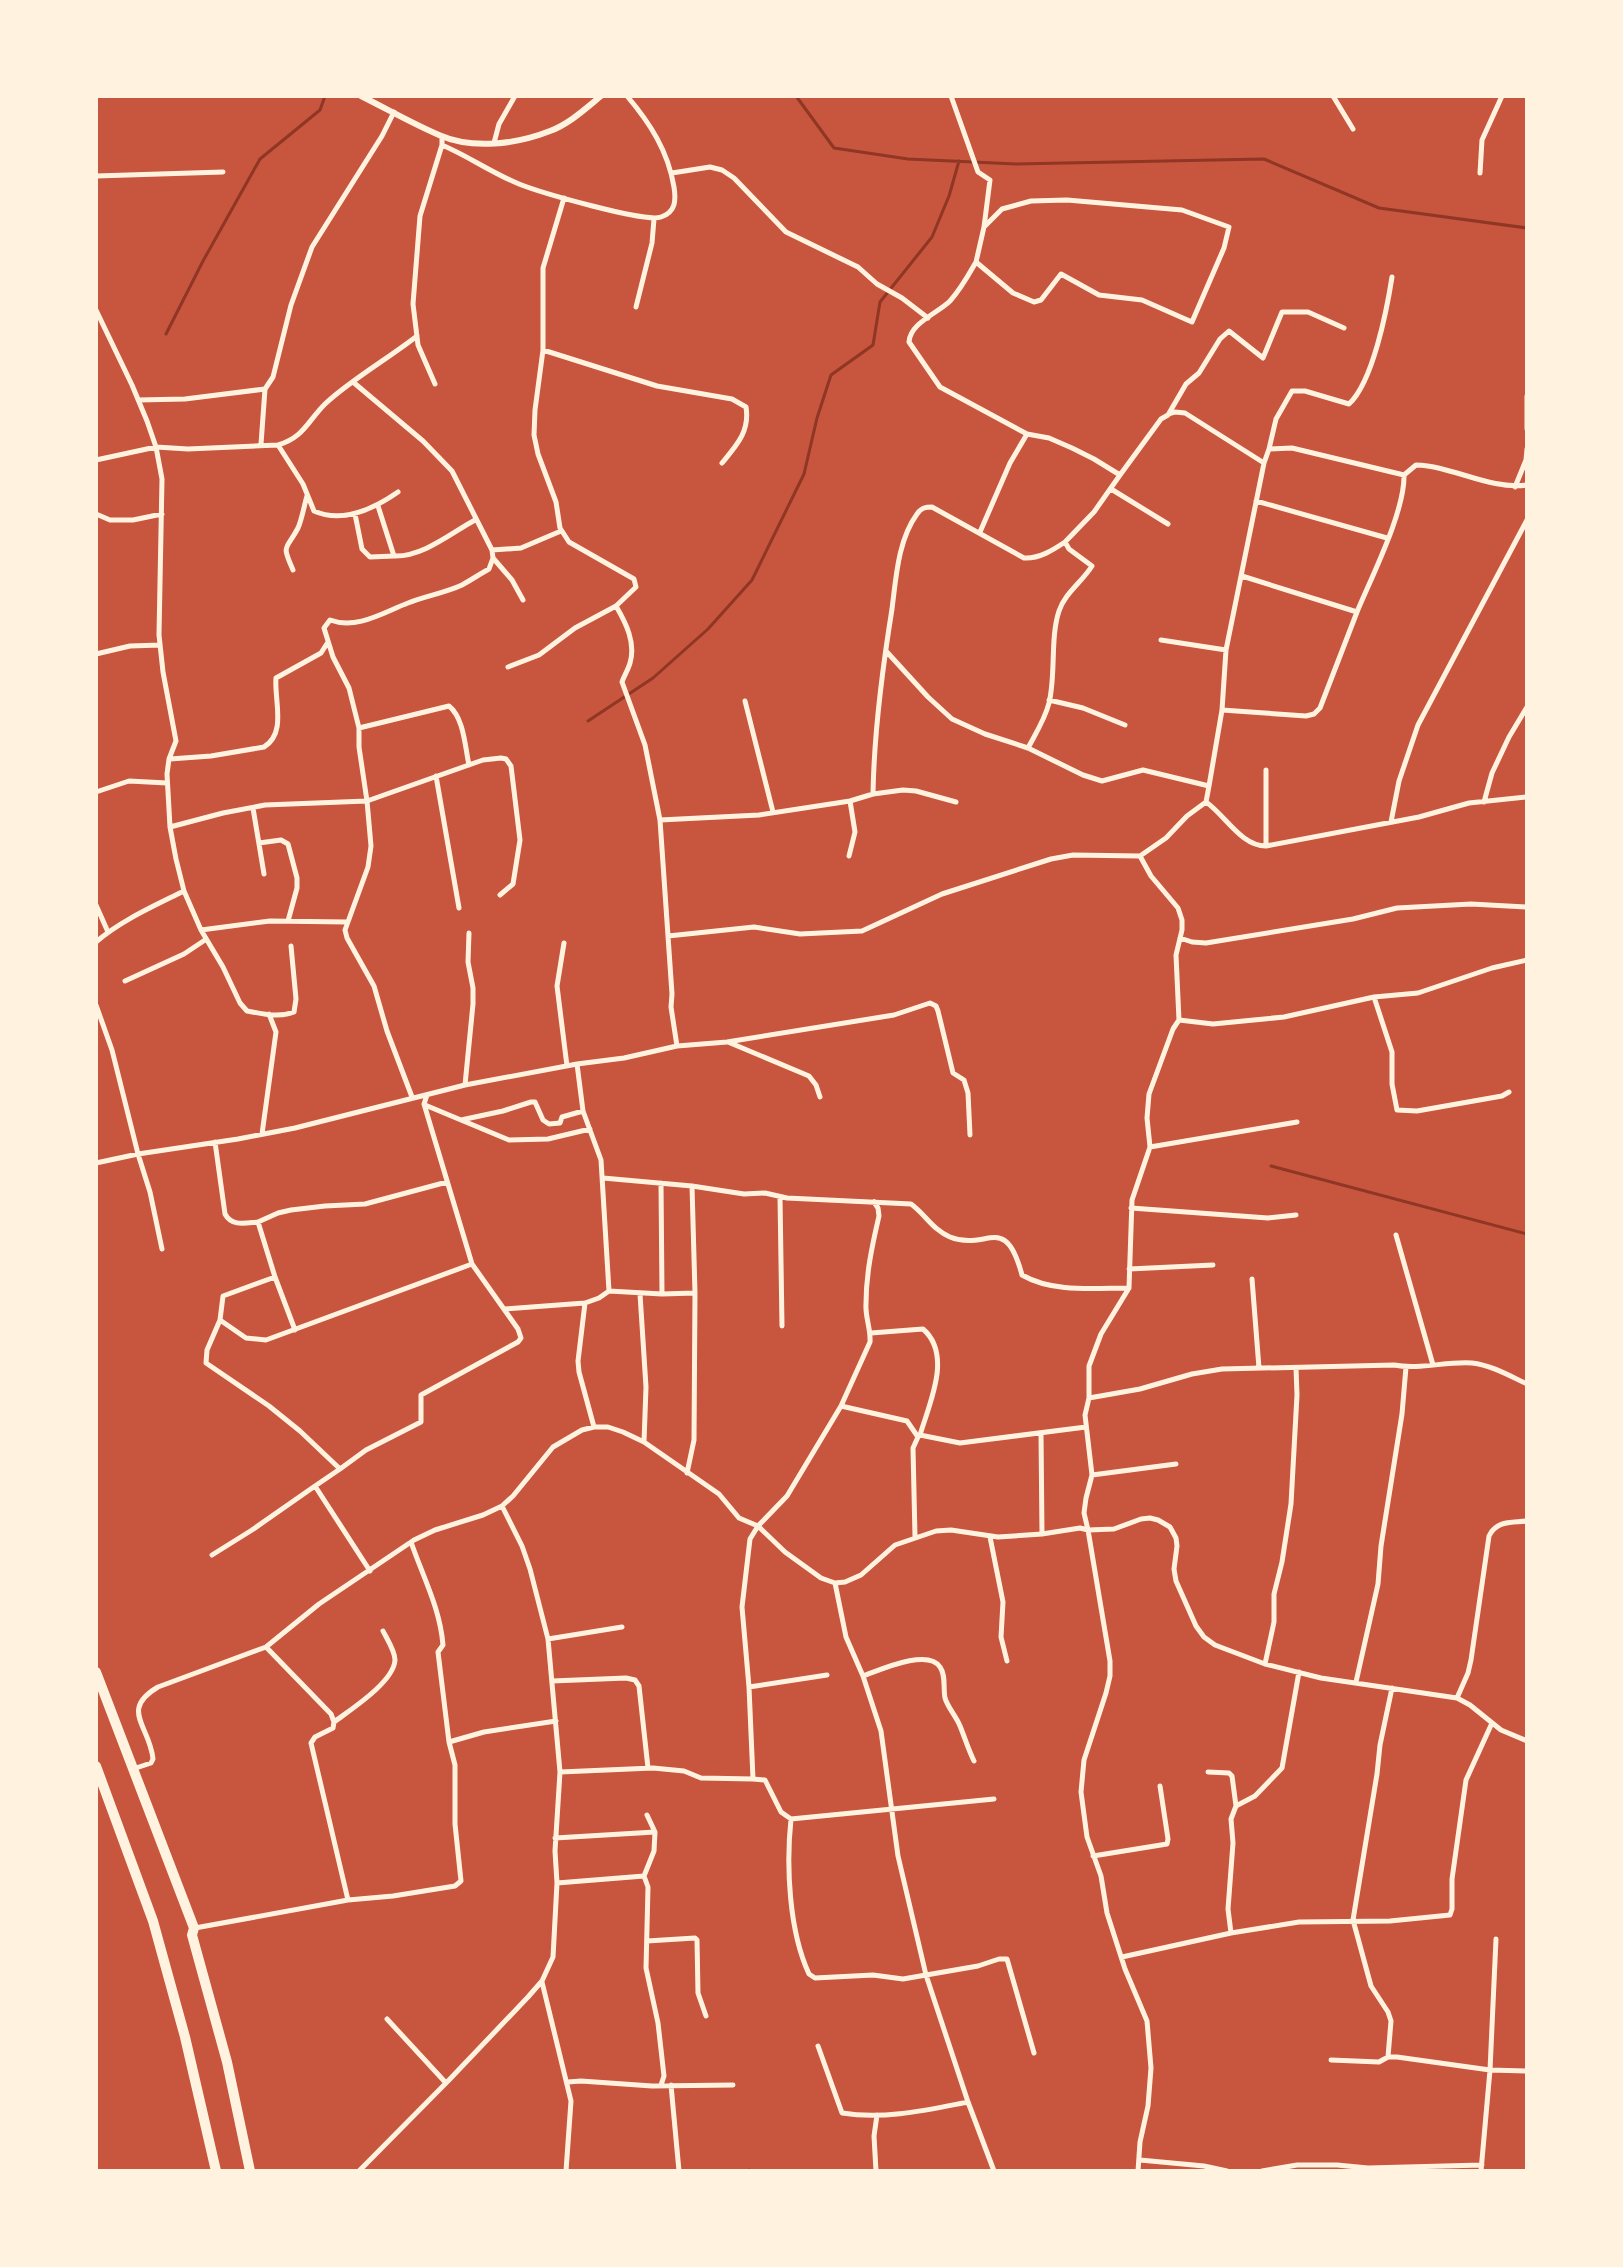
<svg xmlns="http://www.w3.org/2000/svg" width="1623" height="2267" viewBox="0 0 1623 2267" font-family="Spectral,serif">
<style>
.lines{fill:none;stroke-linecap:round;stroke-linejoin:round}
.stream{stroke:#8f3625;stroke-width:3}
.minor{stroke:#fff3e0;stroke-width:5}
.tertiary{stroke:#fff3e0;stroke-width:6}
.motorway{stroke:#fff3e0;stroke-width:10}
</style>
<rect width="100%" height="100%" fill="#c8553d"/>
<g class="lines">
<path class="stream" d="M 796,96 L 834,148 L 908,159 L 1016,164 L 1264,159 L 1379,208 L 1527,228
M 166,334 L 203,261 L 260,159 L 320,110 L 325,96
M 588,721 L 653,678 L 708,629 L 752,580 L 804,474 L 817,418 L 831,375 L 873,345 L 880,302 L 932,237 L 949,196 L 959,161
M 1271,1166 L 1527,1234
M 749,2170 L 749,2171"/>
<path class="minor" d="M 951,96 L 978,172 L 990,180 L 984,227 L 976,262
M 1333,96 L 1353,129
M 494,143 L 499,124 L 515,96
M 442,145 C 468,156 492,173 519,184 C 539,192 645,223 661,217 C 676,212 676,200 674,187 C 668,151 650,123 627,96
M 672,173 L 710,167 L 722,170 L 734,178 L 786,232 L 858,267 L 877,284 L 902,298 L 928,318
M 1480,173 L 1482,140 L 1502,96
M 96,176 L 223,172
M 984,227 L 1002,209 L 1031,201 L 1067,200 L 1182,210 L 1229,227 L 1224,248 L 1192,322 L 1142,300 L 1099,295 L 1061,274 L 1041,300 L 1034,302 L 1013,293 L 976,262 C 968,276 961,289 950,301 C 938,313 910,323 909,342 L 940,387 L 1027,434 L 1049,438 L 1072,448 L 1094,459 L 1120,475 L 1161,419 L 1168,415 L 1186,384 L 1199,373 L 1220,339 L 1229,331 L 1263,358 L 1282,312 L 1308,312 L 1344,328
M 636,307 L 652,243 L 654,219
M 96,310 L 132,385 L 147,421 L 156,447 L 162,479 L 159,635 L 163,672 L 176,741 L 169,759 L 167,774 L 170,827 L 176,859 L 184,891 L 201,930 L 223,967 L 240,1003 L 247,1011 C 264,1014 278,1018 294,1012 L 296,999 L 291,946
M 543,350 L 657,386 L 732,399 L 746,407 C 750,431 737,445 722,463
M 353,382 L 423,441 L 452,471 L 492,550 L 493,558 L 512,580 L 523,600
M 435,384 L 418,345 L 413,304 L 420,216 L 442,145 L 442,137
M 1527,396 L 1527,429
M 138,400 L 185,399 L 265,389 L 273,377 L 291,305 L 312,247 L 382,136 L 394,112
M 1169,414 L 1175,412 L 1185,413 L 1264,463 L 1226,650 L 1222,710 L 1306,716 L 1314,714 L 1320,708 L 1357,612
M 261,444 L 265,389
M 278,445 L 303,484 L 314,511 C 343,524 375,508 398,492
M 1269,449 L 1276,419 L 1292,391 L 1305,391 L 1349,404 C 1373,382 1387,309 1392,277
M 96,460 L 156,447 L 188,449 L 278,445 C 304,437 307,422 325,404 C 349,381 389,358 417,336
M 1264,463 L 1269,449 L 1292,448 L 1404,475 L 1416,465 C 1453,466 1489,490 1527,485
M 1515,487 L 1526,460 L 1527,449
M 1111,489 L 1168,524
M 1256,501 L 1387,538
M 378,506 L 394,556 C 423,557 451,533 475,520
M 96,514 L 110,520 L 133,520 L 162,514
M 355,514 L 362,549 L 370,557 L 394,556
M 980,532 L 1010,463 L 1027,434
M 1065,542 L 1094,512 L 1120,475
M 492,550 L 521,548 L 561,531
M 293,570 C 281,543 286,551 298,528 C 302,519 304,506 307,496
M 1242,576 L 1357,612 C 1372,576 1405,511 1404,475
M 616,606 C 626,623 636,643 630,663 C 628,670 624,676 622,682 L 645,745 L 660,820 L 672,994 L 671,1007 L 677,1046
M 1161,640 L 1226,650
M 886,651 L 928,697 L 952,719 L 985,734 L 1028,748 L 1083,775 L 1102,781 L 1143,770 L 1209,786 L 1222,710
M 96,654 L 130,646 L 160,645
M 508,667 L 539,655 L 575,628 L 616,606 L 636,587 L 634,579 L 569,542 L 560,528 L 556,502 L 538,454 L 534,435 L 535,410 L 543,350 L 543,268 L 564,198
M 1049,700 L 1083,708 L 1125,725
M 745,701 L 773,812
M 359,728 L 449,706 C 464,718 465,747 469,765
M 170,759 L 211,756 L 264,747 C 287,733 274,700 276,678 L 321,653 L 328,642
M 1266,770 L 1266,846
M 436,776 L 459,908
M 96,792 L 129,781 L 167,783
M 873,794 C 874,731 882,671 892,609 C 896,578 898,540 917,514 C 921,508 925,507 932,507 L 1024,558 C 1039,559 1053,550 1065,542 L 1069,549 L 1092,566 C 1082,582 1065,593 1059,611 C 1050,638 1056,675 1049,703 C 1045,719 1036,733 1028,748
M 1206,802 C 1225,815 1241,846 1266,846 L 1419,817 L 1469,803 L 1527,797
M 1484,802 L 1492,773 L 1509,737 L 1527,707
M 253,808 L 264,874
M 660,820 L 759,815 L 850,801 L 873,794 L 903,790 L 916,791 L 956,802
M 1391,822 L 1399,781 L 1418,725 L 1527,520
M 170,827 L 223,813 L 265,805 L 367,801 L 359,747 L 359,728 L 349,688 L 333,657 L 324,628 L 330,620 C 357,630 384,612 408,603 C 425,596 445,593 462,585 C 471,580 480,574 489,569 L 493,558
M 259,843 L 281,840 L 288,844 L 297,878 L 297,888 L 288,921
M 849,856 L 855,832 L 850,801
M 1140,856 L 1151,876 L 1178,908 L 1182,920 L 1182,930 L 1176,955 L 1179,1020 L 1173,1029 L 1149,1094 L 1147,1118 L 1150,1147 L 1132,1200 L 1129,1288 L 1101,1334 L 1089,1366 L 1089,1398 L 1085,1415 L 1092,1475 L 1086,1498 L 1084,1513 L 1088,1530 L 1114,1529 L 1141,1519 L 1150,1518 L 1158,1520 L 1170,1527 L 1176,1538 L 1177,1546 L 1174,1569 L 1176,1581 L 1196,1626 L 1204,1637 L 1215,1645 L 1265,1664 L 1321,1678 L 1457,1698 L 1470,1705 L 1501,1730 L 1527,1741
M 96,905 L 108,932
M 201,930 L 270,921 L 347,922
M 668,936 L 754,927 L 800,934 L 862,931 L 942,894 L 1051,859 L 1073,855 L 1140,856 L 1166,838 L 1187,816 L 1206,802 L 1209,786
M 1180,938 L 1192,942 L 1206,943 L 1353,919 L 1397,908 L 1471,904 L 1527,907
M 96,942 C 122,920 154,906 184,891
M 564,943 L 557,986 L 567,1066
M 125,981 L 184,954 L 205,940
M 1374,997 L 1392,1052 L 1392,1084 L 1397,1110 L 1417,1111 L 1502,1096 L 1509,1092
M 96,1005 L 112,1050 L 138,1154 L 150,1192 L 162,1249
M 1179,1020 L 1213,1024 L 1284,1017 L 1374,997 L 1418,993 L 1492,968 L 1527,960
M 728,1042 L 809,1076 L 816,1085 L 820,1097
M 577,1064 L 583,1111 L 601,1160 L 609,1291
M 465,1085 L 473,1004 L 473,988 L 468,962 L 469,933
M 412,1097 L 387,1031 L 374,986 L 347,938 L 345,930 L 368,867 L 371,846 L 367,801 L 483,760 L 501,758 L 506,759 L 511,766 L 520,840 L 513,884 L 500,895
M 425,1105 L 509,1140 L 548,1139 L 590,1129
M 461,1120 L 503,1111 L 531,1102 L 535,1102 L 543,1120 L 549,1124 L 560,1123 L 562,1117 L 583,1111
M 262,1134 L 276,1032 L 269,1014
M 215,1142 L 225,1214 C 232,1227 246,1223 258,1222 L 275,1277 L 295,1330
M 1150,1147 L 1297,1122
M 96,1163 L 138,1154 L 238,1139 L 295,1128 L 465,1085 L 577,1064 L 624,1058 L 677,1046 L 727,1042 L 894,1015 L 930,1003 L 936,1006 L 938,1011 L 953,1073 L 964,1080 L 968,1093 L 970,1135
M 603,1178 L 692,1186 L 744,1194 L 765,1193 L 787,1198 L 911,1204 C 925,1214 933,1230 950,1237 C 987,1252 1005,1211 1022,1275 C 1053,1293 1095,1288 1129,1288
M 661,1183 L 662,1294
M 780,1197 L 782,1326
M 874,1202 L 878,1208 L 879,1216 C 872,1246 866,1274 866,1304 C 865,1317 871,1329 870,1342 L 841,1406 L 787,1496 L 758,1526 L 750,1539 L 742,1607 L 749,1687 L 753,1779 L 765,1780 L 781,1812 L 791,1819 L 994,1799
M 1131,1208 L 1268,1218 L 1296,1215
M 258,1222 L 278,1213 L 291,1210 L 325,1206 L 365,1204 L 447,1182
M 1396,1235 L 1433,1365
M 1129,1269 L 1213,1265
M 275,1277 L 223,1296 L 220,1320 L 207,1350 L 206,1363 L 269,1406 L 300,1431 L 340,1469 L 366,1450 L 421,1422 L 421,1395 L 518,1342 L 521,1338 L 518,1329 L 472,1264 L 424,1104 L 427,1095
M 1252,1279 L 1259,1368
M 640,1294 L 646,1387 L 644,1442
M 585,1303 L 578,1361 L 579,1372 L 594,1427
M 505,1309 L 585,1303 L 599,1298 L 609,1291 L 662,1294 L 695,1293
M 220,1320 L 246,1338 L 266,1340 L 472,1264
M 871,1333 L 923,1329 C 953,1355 929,1404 920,1435
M 1089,1398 L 1140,1389 L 1192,1374 L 1222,1369 L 1394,1365 C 1420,1370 1446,1361 1472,1363 C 1491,1365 1510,1376 1527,1384
M 841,1406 L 907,1421 L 918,1437 L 920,1435 L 960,1443 L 1086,1427
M 1041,1433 L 1042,1534
M 687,1473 L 694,1440 L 695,1293 L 692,1186
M 1092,1475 L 1176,1464
M 315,1486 L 340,1469
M 915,1537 L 913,1448 L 918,1437
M 990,1537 L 1003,1602 L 1001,1637 L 1007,1661
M 212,1555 L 252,1530 L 315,1486 L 370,1571
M 835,1583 L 846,1637 L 863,1676 L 881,1731 L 898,1856 L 926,1975 L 968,2102 L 994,2171
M 548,1639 L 622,1627
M 266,1647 L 331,1714 L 334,1722 L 333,1728 L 315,1737 L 311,1743 L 348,1900
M 1265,1664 L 1274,1622 L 1274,1594 L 1282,1562 L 1291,1504 L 1297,1395 L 1296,1368
M 863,1676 C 880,1670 928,1648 940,1667 C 946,1675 943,1688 945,1698 C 948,1708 956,1716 960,1726 C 965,1738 968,1749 974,1761
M 552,1681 L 626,1678 L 635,1680 L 639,1686 L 648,1768
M 1356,1682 L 1378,1584 L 1381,1546 L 1402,1414 L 1406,1367
M 749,1687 L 827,1675
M 1457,1698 L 1468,1673 L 1471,1660 L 1489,1536 C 1497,1520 1511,1523 1527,1521
M 334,1722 C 350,1710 394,1682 395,1660 C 395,1651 387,1639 383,1631
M 449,1742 L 484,1732 L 556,1721
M 133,1769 L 151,1763 L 153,1759 C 150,1726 119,1710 158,1687 L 266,1647 L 319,1604 L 414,1540 L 435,1530 L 483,1515 L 502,1506 L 513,1496 L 553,1447 L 582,1430 L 594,1427 L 608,1427 L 623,1432 L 644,1442 L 719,1494 L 739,1518 L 758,1526 L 785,1552 L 821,1578 L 835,1583 L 845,1582 L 861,1575 L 895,1545 L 936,1531 L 951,1530 L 998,1537 L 1042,1534 L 1080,1528 L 1088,1530 L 1110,1661 L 1110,1676 L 1106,1693 L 1084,1760 L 1081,1792 L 1087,1837 L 1101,1876 L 1107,1913 L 1125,1969 L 1147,2021 L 1151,2068 L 1148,2106 L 1140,2142 L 1138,2171
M 560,1772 L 653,1768 L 684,1771 L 701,1778 L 753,1779
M 1208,1772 L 1229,1773 L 1232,1776 L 1236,1806 L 1231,1819 L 1233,1843 L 1228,1909 L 1231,1933
M 1236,1806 L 1255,1796 L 1282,1768 L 1299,1672
M 791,1819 C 786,1866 789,1931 809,1974 L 815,1978 L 873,1975 L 903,1979 L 978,1966 L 999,1959 L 1007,1959 L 1034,2053
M 655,1832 L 654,1851 L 644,1876 L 648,1887 L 646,1968 L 658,2023 L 664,2076 L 661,2085
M 555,1838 L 655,1832 L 647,1815
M 1093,1856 L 1167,1844 L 1168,1839 L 1160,1786
M 557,1883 L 644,1876
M 195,1928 L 348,1900 L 393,1896 L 455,1886 L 461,1881 L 455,1824 L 455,1765 L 449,1742 L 438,1652 L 443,1645 C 440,1608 423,1577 411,1542
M 647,1941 L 695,1938 L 697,1940 L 698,1993 L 706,2016
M 1122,1957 L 1231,1933 L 1299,1922 L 1390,1921 L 1450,1915 L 1452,1909 L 1452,1879 L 1466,1780 L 1492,1723
M 542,1982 L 571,2101 L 566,2171
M 387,2019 L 446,2083
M 818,2046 L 842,2113 C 884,2120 927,2110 968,2102
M 1388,2057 L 1391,2021 L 1388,2012 L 1371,1986 L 1353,1920 L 1377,1774 L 1380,1745 L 1392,1688
M 1331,2060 L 1379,2062 L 1388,2057 L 1397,2057 L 1490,2070 L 1527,2071
M 568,2082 L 581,2081 L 652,2086 L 733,2085
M 671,2085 L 679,2171
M 1140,2160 L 1204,2166 L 1227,2171
M 359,2171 L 449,2080 L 528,1997 L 542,1981 L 553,1957 L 557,1883 L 555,1851 L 560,1772 L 548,1639 L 530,1569 L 522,1546 L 502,1506
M 876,2171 L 874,2136 L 877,2115
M 1262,2171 L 1297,2165 L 1337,2165 L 1368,2168 L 1482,2165
M 1481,2171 L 1490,2070 L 1496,1939"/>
<path class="tertiary" d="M 361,96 C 387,109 413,124 439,135 C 473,150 517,144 550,131 C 569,124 585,109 601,96"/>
<path class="motorway" d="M 96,1672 L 194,1928 L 192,1935 L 227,2062 L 250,2171
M 96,1766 L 153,1921 L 185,2037 L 216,2171"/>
</g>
<rect width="1623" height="2267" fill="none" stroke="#fff3e0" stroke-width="196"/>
</svg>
